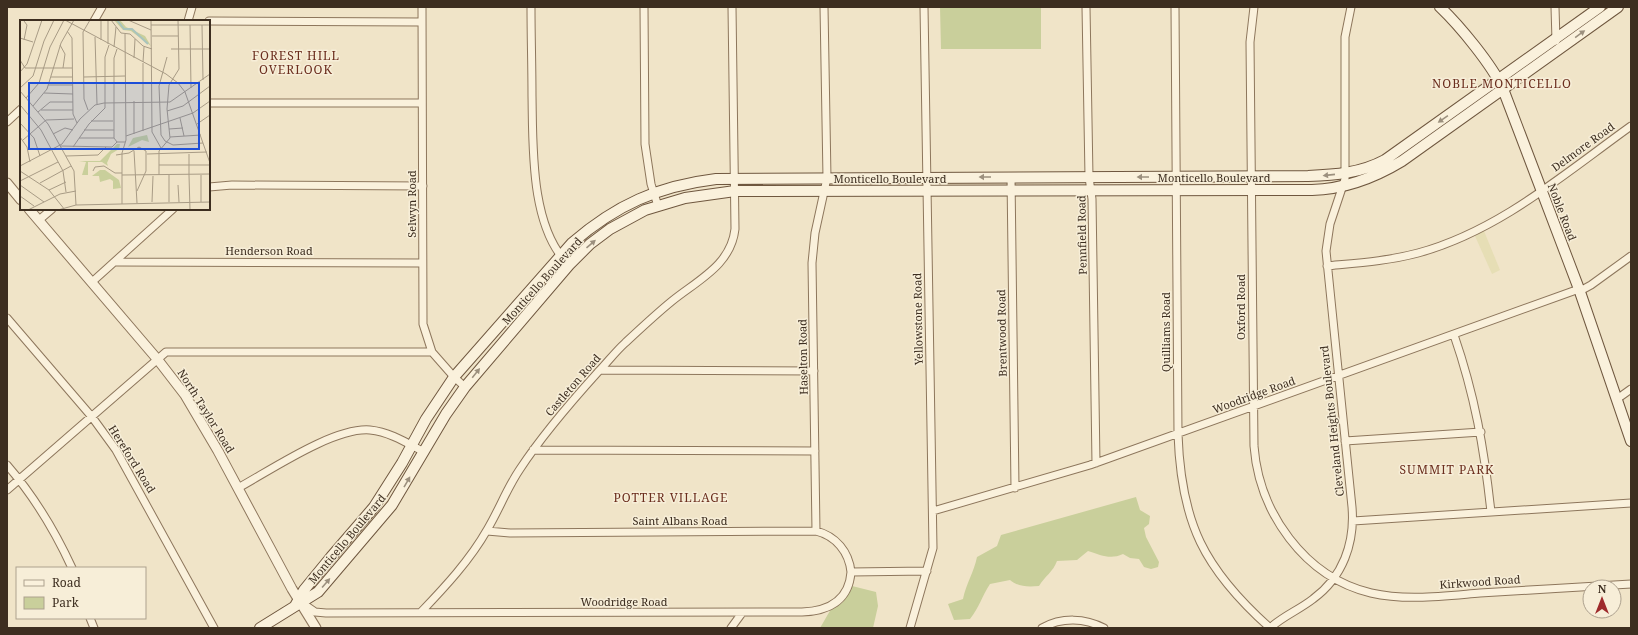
<svg xmlns="http://www.w3.org/2000/svg" width="1638" height="635" viewBox="0 0 1638 635" font-family="'Noto Serif',serif">
<style>
.farmland{fill:#e6deb5}
.green{fill:#c9cf9b}
.lines{fill:none;stroke-linecap:round;stroke-linejoin:round}
.minor-casing{stroke:#8d765c;stroke-width:9}
.tertiary-casing{stroke:#8d765c;stroke-width:11}
.secondary-casing{stroke:#6f573f;stroke-width:12}
.minor{stroke:#faf1dc;stroke-width:7}
.tertiary{stroke:#faf1dc;stroke-width:9}
.secondary{stroke:#faf1dc;stroke-width:10}
.oneway{fill:#9c907e}
.labels{text-anchor:middle;stroke-width:3;stroke-linejoin:round;paint-order:stroke}
.street-label{font-size:11px;fill:#3d2e20;stroke:#f7eed8}
.neighbourhood-label{font-size:12px;letter-spacing:1px;fill:#6b2e1e;stroke:#f7eed8}
.inset-river{fill:none;stroke:#a9c4bc;stroke-width:2}
.inset-road{fill:none;stroke:#a89b85;stroke-width:1}
.view{fill:#1d4ed8;fill-opacity:0.15;stroke:#1d4ed8;stroke-width:2}
.inset-edge{fill:none;stroke:#3d2e20;stroke-width:2}
</style>
<rect width="100%" height="100%" fill="#f0e4c8"/>
<path class="farmland" d="M 1484,231 L 1500,270 L 1492,274 L 1475,236 Z"/>
<path class="green" d="M 940,7 L 1041,7 L 1041,49 L 941,49 Z
M 1136,497 L 1140,510 L 1150,516 L 1149,524 L 1144,528 L 1146,537 L 1159,562 L 1158,567 L 1151,569 L 1144,567 L 1139,559 L 1130,558 L 1123,554 C 1110,560 1101,555 1088,551 L 1077,560 L 1057,561 C 1053,572 1045,576 1039,586 C 1028,587 1018,587 1010,580 L 990,584 C 982,596 979,608 970,619 L 954,620 L 948,604 L 963,599 C 966,584 974,572 977,557 L 997,546 L 1001,535 Z
M 852,586 L 876,592 L 878,606 L 873,628 L 820,628 L 831,609 L 842,603 Z"/>
<g class="lines">
<g class="minor-casing">
<path id="minor" d="M 422,7 L 423,324 L 432,352 L 454,377 L 465,387
M 531,7 C 531,37 532,66 532,96 C 533,146 530,228 569,265
M 644,7 L 645,144 L 651,184 L 658,206
M 1086,7 L 1089,177 L 1092,199 L 1096,463
M 1175,7 L 1178,434 C 1181,523 1204,569 1270,628
M 1254,7 L 1250,42 L 1254,446 C 1259,512 1304,577 1371,593 C 1406,601 1444,596 1480,593 C 1530,590 1581,587 1631,584
M 1555,7 L 1556,41
M 94,21 L 102,7
M 188,21 L 192,7
M 209,21 L 422,22
M 209,103 L 422,103
M 7,122 L 21,109
M 1011,177 L 1015,488
M 209,187 L 232,185 L 423,186
M 39,220 L 52,209
M 116,262 L 422,263
M 1327,266 C 1358,263 1388,261 1418,253 C 1499,231 1564,174 1631,126
M 92,282 L 173,209
M 1580,291 L 1591,285 L 1631,256
M 7,318 L 92,417 L 116,450 L 214,628
M 1454,335 C 1475,396 1484,448 1491,512
M 601,370 L 814,371
M 1617,399 L 1631,389
M 1345,441 L 1481,432
M 533,450 L 815,451
M 7,465 C 33,495 55,531 72,568
M 238,488 C 271,470 334,427 370,430 C 390,432 407,443 424,452
M 7,490 L 166,352 L 432,352
M 933,511 L 1090,465 L 1579,289
M 1353,521 L 1631,503
M 487,531 L 510,533 L 816,531 C 836,536 849,552 851,572
M 816,531 L 812,263 L 815,233 L 827,178 L 824,7
M 302,603 L 315,612 L 326,613 L 802,612 C 828,611 849,601 851,572 L 927,571
M 421,612 C 445,587 470,560 487,530 C 499,510 507,488 520,469 C 543,434 570,403 598,372 C 607,363 615,352 625,343 C 640,329 656,314 672,301 C 698,280 731,265 735,229 L 732,7
M 90,618 L 94,628
M 731,628 L 742,613
M 910,628 L 933,548 L 924,7
M 1042,628 C 1062,617 1085,618 1104,628
M 1270,628 C 1283,616 1299,610 1313,599 C 1343,577 1355,543 1352,507 L 1326,251 L 1330,224 L 1345,179 L 1345,37 L 1351,7"/>
</g>
<g class="tertiary-casing">
<path id="tertiary" d="M 7,183 L 21,200
M 29,209 L 158,360 L 185,395 L 218,451 L 292,589 L 316,628"/>
</g>
<g class="secondary-casing">
<path id="secondary" d="M 1440,7 C 1460,26 1492,65 1503,89 L 1579,289 L 1631,441
M 295,606 L 304,590 L 331,557 L 374,507 L 402,463 L 426,419 L 454,377 L 572,243 C 616,205 658,186 716,179 L 1308,176 C 1335,175 1361,173 1385,160 L 1600,7
M 260,628 L 318,592 L 392,505 L 446,414 L 465,387 L 569,265 L 590,244 L 610,229 L 645,210 L 685,198 L 735,191 L 1312,190 C 1345,189 1374,178 1402,161 L 1618,7"/>
</g>
<use href="#minor" class="minor"/>
<use href="#tertiary" class="tertiary"/>
<use href="#secondary" class="secondary"/>
</g>
<defs><path id="oneway-solid" d="M-6-.8H1V-3.2L6.5 0L1 3.2V.8H-6Z"/></defs>
<g class="oneway">
<use href="#oneway-solid" transform="translate(1580 34) rotate(-36)"/>
<use href="#oneway-solid" transform="translate(1443 119) rotate(145)"/>
<use href="#oneway-solid" transform="translate(1329 175) rotate(174)"/>
<use href="#oneway-solid" transform="translate(985 177) rotate(-180)"/>
<use href="#oneway-solid" transform="translate(1143 177) rotate(180)"/>
<use href="#oneway-solid" transform="translate(591 244) rotate(-41)"/>
<use href="#oneway-solid" transform="translate(476 373) rotate(-51)"/>
<use href="#oneway-solid" transform="translate(407 482) rotate(-60)"/>
<use href="#oneway-solid" transform="translate(326 583) rotate(-49)"/>
</g>
<g class="labels">
<g class="street-label">
<text transform="translate(1583 147) rotate(-36)" y="4">Delmore Road</text>
<text x="1214" y="182">Monticello Boulevard</text>
<text x="890" y="183">Monticello Boulevard</text>
<text transform="translate(412 204) rotate(-90)" y="4">Selwyn Road</text>
<text transform="translate(1562 212) rotate(69)" y="4">Noble Road</text>
<text transform="translate(1082 235) rotate(-91)" y="4">Pennfield Road</text>
<text x="269" y="255">Henderson Road</text>
<text transform="translate(542 281) rotate(-48)" y="4">Monticello Boulevard</text>
<text transform="translate(1241 307) rotate(-90)" y="4">Oxford Road</text>
<text transform="translate(918 319) rotate(-91)" y="4">Yellowstone Road</text>
<text transform="translate(1166 332) rotate(-90)" y="4">Quilliams Road</text>
<text transform="translate(1002 333) rotate(-91)" y="4">Brentwood Road</text>
<text transform="translate(803 357) rotate(-91)" y="4">Haselton Road</text>
<text transform="translate(573 385) rotate(-49)" y="4">Castleton Road</text>
<text transform="translate(1254 395) rotate(-20)" y="4">Woodridge Road</text>
<text transform="translate(206 411) rotate(58)" y="4">North Taylor Road</text>
<text transform="translate(1332 421) rotate(-96)" y="4">Cleveland Heights Boulevard</text>
<text transform="translate(132 459) rotate(58)" y="4">Hereford Road</text>
<text x="680" y="525">Saint Albans Road</text>
<text transform="translate(347 539) rotate(-50)" y="4">Monticello Boulevard</text>
<text transform="translate(1480 582) rotate(-4)" y="4">Kirkwood Road</text>
<text x="624" y="606">Woodridge Road</text>
</g>
<g class="neighbourhood-label">
<text x="296" y="60">FOREST HILL<tspan x="296" dy="14">OVERLOOK</tspan></text>
<text x="1502" y="88">NOBLE MONTICELLO</text>
<text x="1447" y="474">SUMMIT PARK</text>
<text x="671" y="502">POTTER VILLAGE</text>
</g>
</g>
<g transform="translate(20 20)">
<rect width="190" height="190" fill="#f0e4c8"/>
<path d="M 94,0 L 100,0 L 106,7 L 125,16 L 131,26 L 111,11 L 103,10 ZM 127,115 L 129,122 L 122,120 L 108,127 L 113,118 ZM 97,124 L 100,124 L 99,129 L 91,134 L 87,143 L 88,146 L 82,142 L 68,142 L 68,155 L 62,155 L 66,142 L 59,141 L 80,141 ZM 80,150 L 85,150 L 99,160 L 101,168 L 93,169 L 93,161 L 90,159 L 80,162 L 79,156 L 72,156 Z" fill="#c9cf9b"/>
<path class="inset-river" d="M 97,0 L 104,9 L 112,9 L 128,24"/>
<path class="inset-road" d="M 45,0 L 146,54 L 158,63 L 165,72 L 190,143M 81,0 L 81,20M 91,0 L 101,13 L 110,14 L 123,26 L 132,29M 108,0 L 131,10M 131,0 L 132,112 L 141,128M 4,1 L 7,5 L 4,20M 131,5 L 190,5M 170,5 L 171,68M 182,5 L 183,60M 47,11 L 52,18 L 53,94 L 57,103M 132,16 L 158,16M 75,17 L 77,84M 0,18 L 13,22M 88,24 L 88,0M 40,25 L 45,34 L 43,48M 94,27 L 96,7M 151,29 L 190,29M 147,37 L 139,66 L 141,115 L 145,121 L 153,125 L 183,123M 114,38 L 115,19M 0,40 L 5,48 L 52,48M 123,42 L 124,27M 0,52 L 7,44 L 22,0M 31,57 L 52,57M 64,57 L 105,56M 28,65 L 53,65M 0,68 L 13,56 L 24,21 L 34,0M 0,71 L 28,104 L 54,151 L 56,185M 24,73 L 53,74M 6,78 L 19,63 L 30,27 L 44,0M 114,81 L 114,114M 1,86 L 21,110 L 43,151 L 46,172M 13,86 L 27,69 L 41,23 L 54,0M 21,90 L 53,90M 68,90 L 64,79 L 63,12 L 70,0M 147,91 L 163,86 L 190,66M 18,92 L 30,82 L 53,82M 173,93 L 190,81M 160,98 L 164,116M 71,101 L 93,101M 0,103 L 14,118 L 20,136M 177,104 L 190,95M 149,109 L 163,108M 64,110 L 94,110M 123,111 L 123,43M 33,114 L 45,108 L 53,110M 106,116 L 173,93M 0,117 L 7,127 L 10,142M 150,117 L 181,115M 59,118 L 94,118 L 97,122M 94,118 L 94,38 L 97,29M 3,120 L 26,100 L 54,99M 40,126 L 92,127 L 97,122 L 105,122M 53,127 L 69,104 L 85,88 L 85,37 L 89,25M 114,131 L 117,183M 127,134 L 187,132M 169,134 L 169,155M 96,135 L 109,133 L 119,127 L 126,131 L 126,151 L 117,171M 46,136 L 78,135 L 86,127M 139,145 L 190,145M 0,146 L 42,124 L 60,99 L 75,85 L 84,83 L 150,82 L 190,54M 0,151 L 29,170 L 45,190M 73,151 L 75,147 L 84,146 L 95,153 L 102,153M 102,155 L 190,154M 139,155 L 139,131 L 150,118 L 147,89 L 149,65 L 159,49 L 158,0M 149,155 L 149,182M 169,155 L 170,190M 181,155 L 181,182M 0,161 L 38,142M 20,163 L 51,146M 0,165 L 24,182M 158,165 L 159,182M 29,170 L 46,162M 0,176 L 14,186M 132,182 L 133,156M 102,184 L 102,133 L 106,120 L 105,14M 8,190 L 40,174 L 56,171M 38,190 L 56,185 L 190,182"/>
<path class="view" d="M 9,63 L 179,63 L 179,129 L 9,129 Z"/>
<rect width="190" height="190" class="inset-edge"/>
</g>
<rect width="1638" height="635" fill="none" stroke="#3d2e20" stroke-width="16"/>
<rect x="16" y="567" width="130" height="52" fill="#f7eed8" stroke="#ada18e"/>
<rect x="24" y="580" width="20" height="6" fill="#faf1dc" stroke="#ada18e"/>
<text x="52" y="587" font-size="12" fill="#3d2e20">Road</text>
<rect x="24" y="597" width="20" height="12" fill="#c9cf9b" stroke="#ada18e"/>
<text x="52" y="607" font-size="12" fill="#3d2e20">Park</text>
<g transform="translate(1602 599)"><circle r="19" fill="#f7eed8" stroke="#ada18e"/>
<path d="M0-3L7 15L0 10L-7 15Z" fill="#9e2a2b"/>
<text y="-6" font-size="11" font-weight="bold" text-anchor="middle" fill="#3d2e20">N</text>
</g>
</svg>
